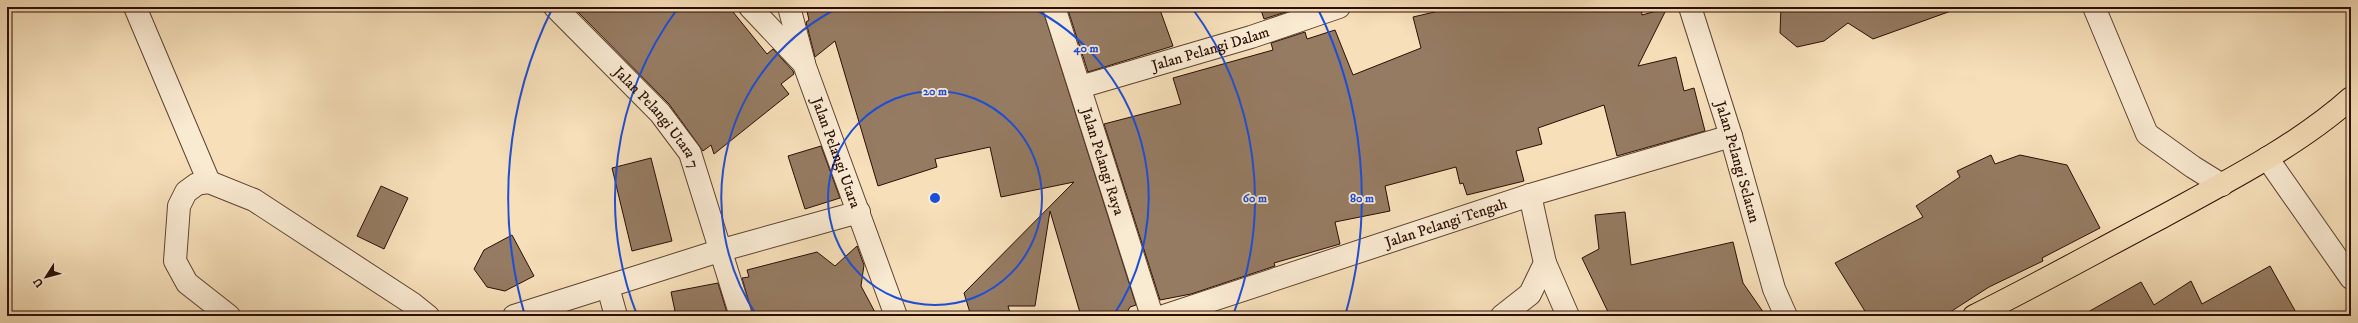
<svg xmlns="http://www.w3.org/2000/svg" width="2358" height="323" viewBox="0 0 2358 323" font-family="'IM FELL DW Pica',serif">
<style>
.building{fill:#957b62;stroke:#2b0f04}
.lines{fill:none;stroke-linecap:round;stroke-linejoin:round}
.minor-casing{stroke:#5e4331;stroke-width:24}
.major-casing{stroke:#2b0f04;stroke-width:24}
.minor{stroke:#f9ead2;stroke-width:22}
.major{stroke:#f6dfb9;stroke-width:22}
.ring{fill:none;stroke:#1d4ed8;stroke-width:2}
.labels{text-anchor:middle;stroke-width:3.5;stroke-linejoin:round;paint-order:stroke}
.street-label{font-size:15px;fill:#2b0f04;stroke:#f9ead2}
.centre{fill:#1d4ed8;stroke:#f9ead2;stroke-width:2}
.ring-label{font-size:12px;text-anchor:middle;font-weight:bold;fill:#1d4ed8;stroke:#f9ead2;stroke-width:3.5;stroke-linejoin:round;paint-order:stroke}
</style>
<rect width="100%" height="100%" fill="#f6dfb9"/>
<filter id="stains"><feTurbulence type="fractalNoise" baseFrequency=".005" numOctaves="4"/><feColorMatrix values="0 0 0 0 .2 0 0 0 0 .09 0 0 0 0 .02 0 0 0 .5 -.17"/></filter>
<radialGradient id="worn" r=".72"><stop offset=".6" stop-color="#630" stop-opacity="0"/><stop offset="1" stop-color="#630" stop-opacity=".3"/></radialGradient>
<path class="building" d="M 573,7 L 729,7 L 767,54 L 773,49 L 793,71 L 794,74 L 781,84 L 789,94 L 714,154 L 711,145 L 703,151 L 669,104 Z
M 806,7 L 1042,7 L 1136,305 L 1130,307 L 1125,316 L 1081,316 L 1050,211 L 1035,306 L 1008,306 L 1011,316 L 971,316 L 964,293 L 1074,182 L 1001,197 L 990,147 L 935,159 L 937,167 L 878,186 L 835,41 L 815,57 L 806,22 L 809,20 Z
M 1067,7 L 1159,7 L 1173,46 L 1088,72 Z
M 1260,7 L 1298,7 L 1298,8 L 1264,19 Z
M 1456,7 L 1641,7 L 1642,15 L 1667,8 L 1638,66 L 1676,57 L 1684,91 L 1694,88 L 1705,131 L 1617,156 L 1604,105 L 1538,128 L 1542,144 L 1516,151 L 1524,181 L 1467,195 L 1463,183 L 1460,184 L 1456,167 L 1385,186 L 1390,211 L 1335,222 L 1340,244 L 1274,263 L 1275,266 L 1191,294 L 1160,300 L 1104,124 L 1181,104 L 1173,78 L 1273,50 L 1271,43 L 1305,32 L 1307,39 L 1335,30 L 1353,75 L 1421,48 L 1413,17 Z
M 1781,7 L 1950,7 L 1951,11 L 1873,39 L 1848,23 L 1824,41 L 1797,47 L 1780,33 Z
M 821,146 L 840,198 L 805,209 L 788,156 Z
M 1991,155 L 1995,164 L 2020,155 L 2067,165 L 2100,228 L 2042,258 L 2043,261 L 1989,287 L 1944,316 L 1868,316 L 1835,263 L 1923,217 L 1916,206 L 1960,177 L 1957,171 Z
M 651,158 L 672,241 L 632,251 L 612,168 Z
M 381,186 L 408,198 L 384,249 L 357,236 Z
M 1625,212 L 1631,265 L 1733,242 L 1743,283 L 1766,316 L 1610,316 L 1582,258 L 1599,249 L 1595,215 Z
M 512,235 L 534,276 L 505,291 L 487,287 L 474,269 L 484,250 Z
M 857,246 L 864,265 L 861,286 L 877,316 L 753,316 L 742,278 L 749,277 L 747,270 L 817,252 L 835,266 Z
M 2270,266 L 2298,316 L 2081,316 L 2141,282 L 2154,305 L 2191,281 L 2202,304 Z
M 718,283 L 728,316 L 676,316 L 671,292 Z"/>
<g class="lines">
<g class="minor-casing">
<g id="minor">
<path d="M 135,7 L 209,182"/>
<path id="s1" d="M 555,7 L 660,113 L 690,153 L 741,316"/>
<path id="s2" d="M 750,7 L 804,64 L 896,316"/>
<path d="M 789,7 L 804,63"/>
<path id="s3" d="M 1054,7 L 1152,316"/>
<path id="s4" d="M 1690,7 L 1731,136 L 1774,289 L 1786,316"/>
<path d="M 2094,7 L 2147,134 L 2193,167 L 2222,185"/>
<path id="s5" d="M 1080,87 L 1251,37 L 1339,7"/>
<path d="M 2267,158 L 2351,278"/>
<path d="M 1545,263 L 1568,316"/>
<path d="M 608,287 L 616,316"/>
<path d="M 229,316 L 187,283 L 175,261 L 179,206 L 186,192 L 197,184 L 209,182 L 254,200 L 413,304 L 428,316"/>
<path d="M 514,316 L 722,250 L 859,212"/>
<path id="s6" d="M 1164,316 L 1530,195 L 1731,136"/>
<path d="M 1502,316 L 1530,294 L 1545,263 L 1530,195"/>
</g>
</g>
<g class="major-casing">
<path id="major" d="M 1974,316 C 2037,285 2099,250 2162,217 C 2224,183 2299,145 2351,98"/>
</g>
<use href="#minor" class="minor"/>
<use href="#major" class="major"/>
</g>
<g class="ring">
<circle cx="935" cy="198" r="107"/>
<path d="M757 316A213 213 0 0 1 840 7M1030 7A213 213 0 0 1 1113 316"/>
<path d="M637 315A320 320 0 0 1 678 8M1192 8A320 320 0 0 1 1233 315"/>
<path d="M525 316A427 427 0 0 1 553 7M1317 7A427 427 0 0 1 1345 316"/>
</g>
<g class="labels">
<g class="street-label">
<text dy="5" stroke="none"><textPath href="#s5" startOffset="136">Jalan Pelangi Dalam</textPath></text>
<text dy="5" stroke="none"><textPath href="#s1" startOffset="151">Jalan Pelangi Utara 7</textPath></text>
<text dy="5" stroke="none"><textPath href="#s2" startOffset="173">Jalan Pelangi Utara</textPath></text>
<text dy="5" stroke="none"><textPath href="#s3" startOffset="162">Jalan Pelangi Raya</textPath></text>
<text dy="5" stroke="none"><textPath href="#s4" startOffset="162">Jalan Pelangi Selatan</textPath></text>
<text dy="5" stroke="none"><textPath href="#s6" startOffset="297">Jalan Pelangi Tengah</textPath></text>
</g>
</g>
<circle cx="935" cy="198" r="6" class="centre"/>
<g class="ring-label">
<text x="1086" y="52">40 m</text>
<text x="935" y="95">20 m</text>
<text x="1255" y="202">60 m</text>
<text x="1362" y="202">80 m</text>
</g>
<rect width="2358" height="323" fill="none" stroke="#f6dfb9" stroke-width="24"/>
<rect x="8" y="8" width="2342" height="307" fill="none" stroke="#2b0f04" stroke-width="2"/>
<rect x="12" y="12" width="2334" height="299" fill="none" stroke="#2b0f04"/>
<g transform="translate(46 277) rotate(234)" stroke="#f9ead2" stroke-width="3" paint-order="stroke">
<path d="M0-3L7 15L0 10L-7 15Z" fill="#2b0f04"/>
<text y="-6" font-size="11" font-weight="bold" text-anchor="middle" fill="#2b0f04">U</text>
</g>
<rect width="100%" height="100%" filter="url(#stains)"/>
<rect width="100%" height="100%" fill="url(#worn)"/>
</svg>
